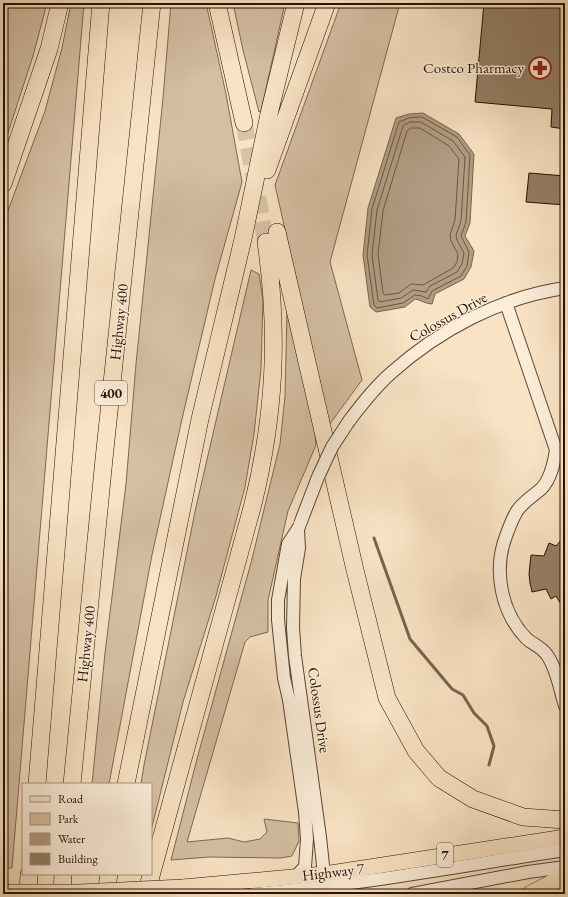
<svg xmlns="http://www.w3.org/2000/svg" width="568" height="897" viewBox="0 0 568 897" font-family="'EB Garamond',serif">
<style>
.green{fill:#d5bfa3;stroke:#7e6852}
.water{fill:#b19b81;stroke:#79634d}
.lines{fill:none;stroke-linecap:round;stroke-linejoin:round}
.shore{stroke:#6c5640;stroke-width:1}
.stream{stroke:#79634d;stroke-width:3}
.building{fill:#947e66;stroke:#261000}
.highway-tunnel{stroke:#d9c3a7;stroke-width:17;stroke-dasharray:17 8;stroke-linecap:butt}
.minor-casing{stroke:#5b4531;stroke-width:14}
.major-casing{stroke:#261000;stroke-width:16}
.highway-casing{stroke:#261000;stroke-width:18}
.minor{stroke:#fbedd9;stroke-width:12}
.major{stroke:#f9e3c4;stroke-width:15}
.highway{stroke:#f9e3c4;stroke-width:17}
.minor-bridge-casing{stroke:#5b4531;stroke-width:14;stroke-linecap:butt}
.major-bridge-casing{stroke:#261000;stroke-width:16;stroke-linecap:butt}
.minor-bridge{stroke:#fbedd9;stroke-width:12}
.major-bridge{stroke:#f9e3c4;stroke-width:15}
.labels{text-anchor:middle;stroke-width:3;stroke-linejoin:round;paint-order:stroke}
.shield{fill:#fbedd9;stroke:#665241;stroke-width:1}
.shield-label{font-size:14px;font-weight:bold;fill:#261000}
.poi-label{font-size:15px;fill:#261000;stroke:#fbedd9;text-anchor:end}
.street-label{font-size:15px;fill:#261000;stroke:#fbedd9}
</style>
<rect width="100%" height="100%" fill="#f9e3c4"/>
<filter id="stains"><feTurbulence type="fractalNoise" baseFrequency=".005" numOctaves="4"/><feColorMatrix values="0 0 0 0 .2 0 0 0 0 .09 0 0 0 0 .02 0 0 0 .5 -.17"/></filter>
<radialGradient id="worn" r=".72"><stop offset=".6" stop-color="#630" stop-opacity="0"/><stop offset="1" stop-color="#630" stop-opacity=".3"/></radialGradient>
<path class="green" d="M 3,3 L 47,3 L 33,56 L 3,148 Z
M 71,3 L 84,3 L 12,868 L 3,868 L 3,224 L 45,111 L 62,48 Z
M 171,3 L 206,3 L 226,94 L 242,182 L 215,279 L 182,419 L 152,555 L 109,784 L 92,784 L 105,653 L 126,484 L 136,364 L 163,98 Z
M 233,3 L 285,3 L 261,111 L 259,112 L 243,50 Z
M 341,3 L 400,3 L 330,262 L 362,380 L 329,425 L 275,185 Z
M 251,270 L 259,274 L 263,300 L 261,369 L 254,434 L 245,487 L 216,596 L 183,702 L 151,831 L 151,784 L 141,784 L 144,765 L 196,507 Z
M 287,311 L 314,422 L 316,445 L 288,511 L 268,600 L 268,632 L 250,637 L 245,642 L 187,842 L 228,838 L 244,842 L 260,839 L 267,832 L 264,819 L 298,823 L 299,841 L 292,856 L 281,858 L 209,857 L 171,860 L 197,759 L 252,559 L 280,444 L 285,397 Z"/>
<path class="water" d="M 423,113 L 459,134 L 474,154 L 470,223 L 465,236 L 474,251 L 471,267 L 464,279 L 435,294 L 432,304 C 425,304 422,300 415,299 L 405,307 L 376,312 L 370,307 L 363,255 L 368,208 L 396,118 L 409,114 Z"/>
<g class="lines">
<path class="shore" d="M 422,117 L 457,137 L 470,155 L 466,222 L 461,236 L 469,252 L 467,266 L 461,276 L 432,291 L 428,299 L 422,296 L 415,295 L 403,303 L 377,308 L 374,305 L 367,255 L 372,209 L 399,122 L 409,118 Z
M 410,122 L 421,122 L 453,141 L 465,157 L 461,221 L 456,235 L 457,240 L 464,253 L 462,264 L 457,272 L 430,286 L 426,292 L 413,290 L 401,298 L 380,302 L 378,300 L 372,255 L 377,210 L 403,126 Z
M 411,128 L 420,128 L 449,146 L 459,159 L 455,220 L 450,235 L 451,241 L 458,254 L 457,262 L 453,268 L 423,285 L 411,284 L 399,293 L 385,295 L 383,293 L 378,254 L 383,211 L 407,131 Z"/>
<path class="stream" d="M 374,538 L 410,639 L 452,689 L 463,695 L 474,713 L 487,726 L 494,746 L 489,765"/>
</g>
<path class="building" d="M 484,3 L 565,3 L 565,129 L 551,127 L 552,109 L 475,102 Z
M 529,173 L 565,176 L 565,205 L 526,202 Z
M 565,536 L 565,611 L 556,596 L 551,599 L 546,589 L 532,592 L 530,583 L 529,574 L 531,555 L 544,556 L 549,543 L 556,546 Z"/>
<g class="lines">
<path class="highway-tunnel" d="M 244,123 L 266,242"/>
<g class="minor-casing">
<path id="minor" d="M 506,303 L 556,450 C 554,463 551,479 541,489 C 533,496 523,502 517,511 C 512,519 509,528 506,536 C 493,570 501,612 526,638 C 533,645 541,646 547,655 C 557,669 560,690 565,706
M 349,421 C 362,404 375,387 391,373 C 439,330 501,297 565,288
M 298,530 L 299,548 L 294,579 L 293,628 L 295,656 L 320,837 L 326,894
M 296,876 L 305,867 L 307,839 L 305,812 L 289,700 L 284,678 L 278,620 L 278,600 L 288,544 L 299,527
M 253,894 C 358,885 461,866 565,850
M 412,894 L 528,872 L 565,867"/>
</g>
<g class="major-casing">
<path id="major" d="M 183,887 L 324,874 L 565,837
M 529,894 L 565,875
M 535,894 L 565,891"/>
</g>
<g class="highway-casing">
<path id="highway" d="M 217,3 L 244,123
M 267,170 L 327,3
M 3,184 L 49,49 L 60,3
M 277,232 L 355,570 L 387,698 L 416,751 L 439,778 L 473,799 L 523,817 L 565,820
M 37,784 L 101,3
M 72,784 L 104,459 L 152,3
M 126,784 L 200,419 L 243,239 L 269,114 L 296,3
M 28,894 L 29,874
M 62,894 L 63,874
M 106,894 L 109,874
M 146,894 L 253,504 C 275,414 279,334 266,242"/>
</g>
<use href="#minor" class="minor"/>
<use href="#major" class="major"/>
<use href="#highway" class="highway"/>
<g class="minor-bridge-casing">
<path id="minor-bridge" d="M 300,524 L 318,477 L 332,447 L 349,421"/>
</g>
<g class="major-bridge-casing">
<path id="major-bridge" d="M 3,892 L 79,892 L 183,887"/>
</g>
<use href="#minor-bridge" class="minor-bridge"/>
<use href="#major-bridge" class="major-bridge"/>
</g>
<defs>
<g id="pharmacy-ring" transform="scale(1.15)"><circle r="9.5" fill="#fbedd9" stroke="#8f2418" stroke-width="1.5"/><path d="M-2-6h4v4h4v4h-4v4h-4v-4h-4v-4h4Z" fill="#8f2418"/></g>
</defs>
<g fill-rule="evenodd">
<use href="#pharmacy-ring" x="540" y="68"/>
</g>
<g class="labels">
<g class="shield">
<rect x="95" y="381" width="32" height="24" rx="3"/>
<rect x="437" y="843" width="16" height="24" rx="3"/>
</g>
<g class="shield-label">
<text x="111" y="398">400</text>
<text x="445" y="860">7</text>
</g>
<g class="poi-label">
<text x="524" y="73">Costco Pharmacy</text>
</g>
<g class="street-label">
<text transform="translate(448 317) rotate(-29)" y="5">Colossus Drive</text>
<text transform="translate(119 322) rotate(-84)" y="5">Highway 400</text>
<text transform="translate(86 644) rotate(-84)" y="5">Highway 400</text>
<text transform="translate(319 710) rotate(82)" y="5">Colossus Drive</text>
<text transform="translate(333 872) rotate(-7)" y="5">Highway 7</text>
</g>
</g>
<rect width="568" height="897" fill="none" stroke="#f9e3c4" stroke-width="16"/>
<rect x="4" y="4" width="560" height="889" fill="none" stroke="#261000" stroke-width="2"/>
<rect x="8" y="8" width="552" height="881" fill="none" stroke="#261000"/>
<rect x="22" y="783" width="130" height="92" fill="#fbedd9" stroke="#a69582"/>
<rect x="30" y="796" width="20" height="6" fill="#f9e3c4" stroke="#a69582"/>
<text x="58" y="803" font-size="12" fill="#261000">Road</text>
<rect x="30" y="813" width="20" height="12" fill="#d5bfa3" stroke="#a69582"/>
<text x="58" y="823" font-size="12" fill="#261000">Park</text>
<rect x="30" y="833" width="20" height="12" fill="#b19b81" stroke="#a69582"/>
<text x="58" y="843" font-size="12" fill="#261000">Water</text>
<rect x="30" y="853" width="20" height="12" fill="#947e66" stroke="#a69582"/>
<text x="58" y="863" font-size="12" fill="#261000">Building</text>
<rect width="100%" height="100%" filter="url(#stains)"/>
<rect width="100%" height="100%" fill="url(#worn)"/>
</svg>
